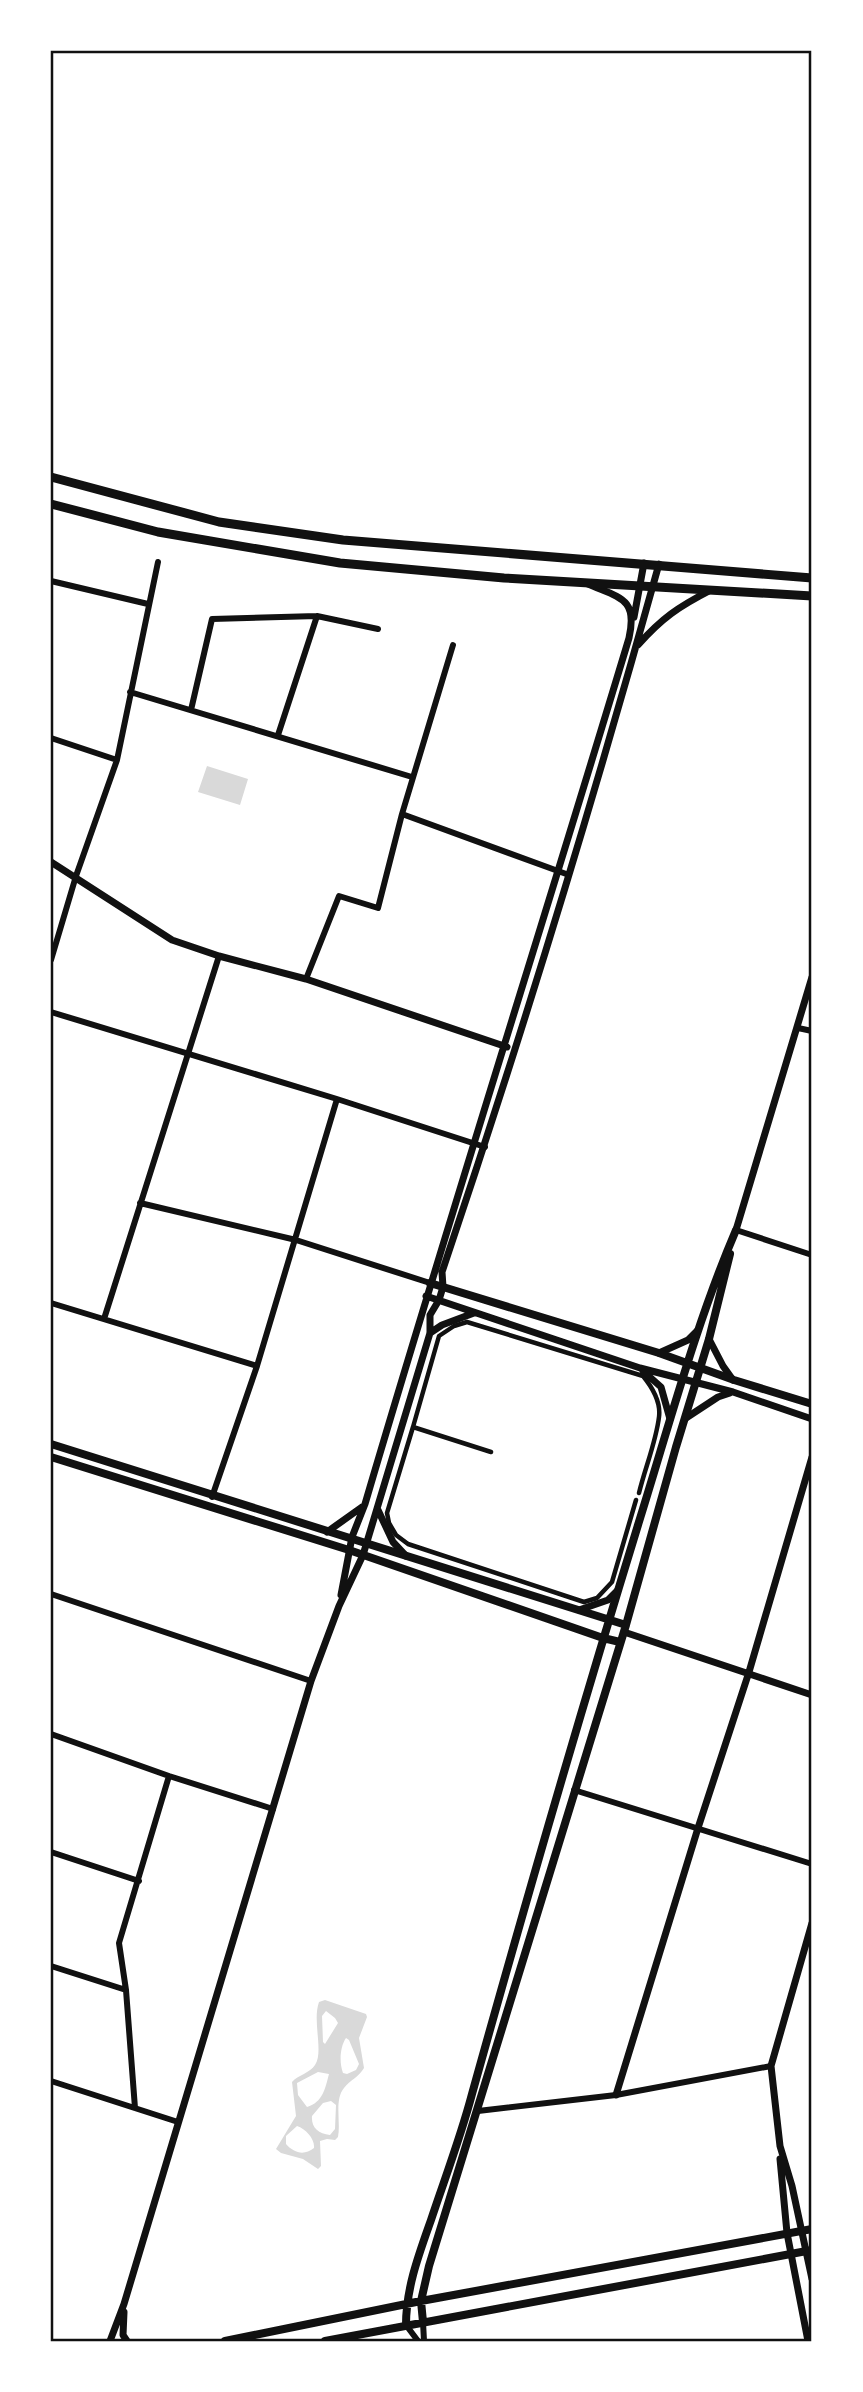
<svg xmlns="http://www.w3.org/2000/svg" width="863" height="2392" viewBox="0 0 863 2392" font-family="Raleway,sans-serif">
<style>
.water{fill:#d9d9d9;fill-rule:evenodd}
.lines{fill:none;stroke-linecap:round;stroke-linejoin:round}
.pedestrian{stroke:#111;stroke-width:4.5}
.minor{stroke:#111;stroke-width:6}
.tertiary{stroke:#111;stroke-width:7}
.secondary{stroke:#111;stroke-width:8}
.primary{stroke:#111;stroke-width:9}
.neatline{fill:none;stroke:#111;stroke-width:2.5}
</style>
<rect width="100%" height="100%" fill="#fff"/>
<path class="water" d="M 207,766 L 248,779 L 240,805 L 198,792 Z
M 325,2000 L 366,2014 L 367,2017 L 359,2038 L 364,2068 C 359,2077 350,2080 344,2088 C 334,2100 341,2122 338,2137 L 335,2140 L 327,2139 L 320,2141 L 321,2166 L 318,2169 L 303,2159 L 281,2153 L 276,2149 L 296,2116 L 292,2082 C 298,2075 310,2073 315,2065 C 324,2052 312,2021 319,2002 ZM 326,2011 L 335,2018 L 338,2023 L 325,2044 L 323,2042 L 322,2016 ZM 346,2038 L 349,2040 L 359,2064 L 356,2070 L 347,2074 L 343,2073 C 339,2062 340,2047 346,2038 ZM 318,2072 L 329,2074 C 325,2089 323,2102 307,2107 L 298,2095 L 297,2083 ZM 331,2101 L 336,2105 L 335,2129 L 330,2135 C 318,2134 311,2127 312,2116 L 323,2103 ZM 297,2126 C 306,2129 315,2139 314,2148 C 304,2156 294,2153 286,2144 L 286,2136 Z"/>
<g class="lines">
<path class="pedestrian" d="M 413,1427 L 387,1513 L 389,1523 L 396,1535 L 408,1544 L 584,1602 L 597,1598 L 612,1582 L 636,1500
M 491,1452 L 413,1427 L 439,1336 L 454,1326 L 467,1322 L 643,1376 C 652,1387 661,1402 659,1417 C 656,1442 645,1468 639,1493"/>
<path class="minor" d="M 51,581 L 148,604
M 453,645 L 402,814 L 569,875
M 130,692 L 412,777
M 191,710 L 212,619 L 317,616
M 278,735 L 317,616 L 378,629
M 51,738 L 117,760
M 51,960 L 76,876 L 117,760 L 158,562
M 306,979 L 339,896 L 378,908 L 402,814
M 51,1012 L 337,1099 L 485,1147
M 798,1028 L 812,1031
M 140,1203 L 296,1240 L 430,1283
M 736,1230 L 812,1255
M 51,1303 L 257,1366
M 104,1319 L 219,956
M 212,1497 L 257,1366 L 337,1099
M 51,1594 L 311,1681
M 51,1734 L 169,1776 L 273,1809
M 574,1790 L 812,1864
M 51,1852 L 139,1881
M 51,1966 L 126,1990
M 51,2081 L 178,2122
M 135,2108 L 126,1990 L 119,1943 L 169,1776
M 478,2111 L 616,2095 L 771,2066
M 423,2322 L 424,2341
M 406,2325 L 418,2341"/>
<path class="tertiary" d="M 634,617 L 644,563
M 638,645 C 662,618 678,607 711,590
M 51,862 L 172,940 L 219,956 L 306,979 L 507,1047
M 736,1230 L 812,977
M 426,1296 L 640,1368 L 733,1392 L 812,1419
M 430,1333 L 442,1325 L 474,1313
M 709,1339 L 723,1366 L 733,1380
M 659,1353 L 688,1340 L 698,1330
M 643,1371 L 661,1387 L 670,1419
M 686,1418 L 718,1397 L 730,1393
M 378,1510 L 393,1542 L 406,1556
M 327,1532 L 362,1507
M 341,1595 L 352,1537 L 365,1504 C 450,1215 542,927 629,638 C 638,598 620,598 588,584
M 579,1610 L 608,1600 L 617,1591
M 624,1632 L 812,1695
M 812,1923 L 771,2066 L 780,2146 L 792,2186 L 812,2279
M 616,2095 L 698,1828 L 749,1672 L 812,1457
M 780,2159 L 787,2233 L 808,2341
M 124,2312 L 123,2335 L 127,2341
M 110,2341 L 124,2304 L 311,1681 L 339,1606 L 363,1555 L 430,1333 L 430,1315 L 439,1300 L 443,1287 L 442,1272 C 521,1038 593,802 659,564"/>
<path class="secondary" d="M 430,1283 L 659,1353 L 734,1380 L 812,1404
M 51,1444 L 626,1625
M 51,1457 L 349,1550 L 603,1638 L 620,1642
M 423,2322 L 421,2301 L 429,2266 L 626,1625 L 676,1447 L 709,1339 L 730,1254
M 406,2325 C 406,2288 419,2254 431,2220 C 445,2178 461,2136 472,2094 C 525,1904 580,1714 638,1525 C 669,1426 695,1326 736,1230
M 225,2341 L 421,2301 L 812,2229
M 325,2341 L 812,2250"/>
<path class="primary" d="M 51,477 L 219,522 L 343,540 L 812,578
M 51,504 L 158,532 L 340,563 L 504,578 L 812,596"/>
</g>
<rect width="863" height="2392" fill="none" stroke="#ffffff" stroke-width="105"/>
<rect x="52" y="52" width="758" height="2288" class="neatline"/>
</svg>
